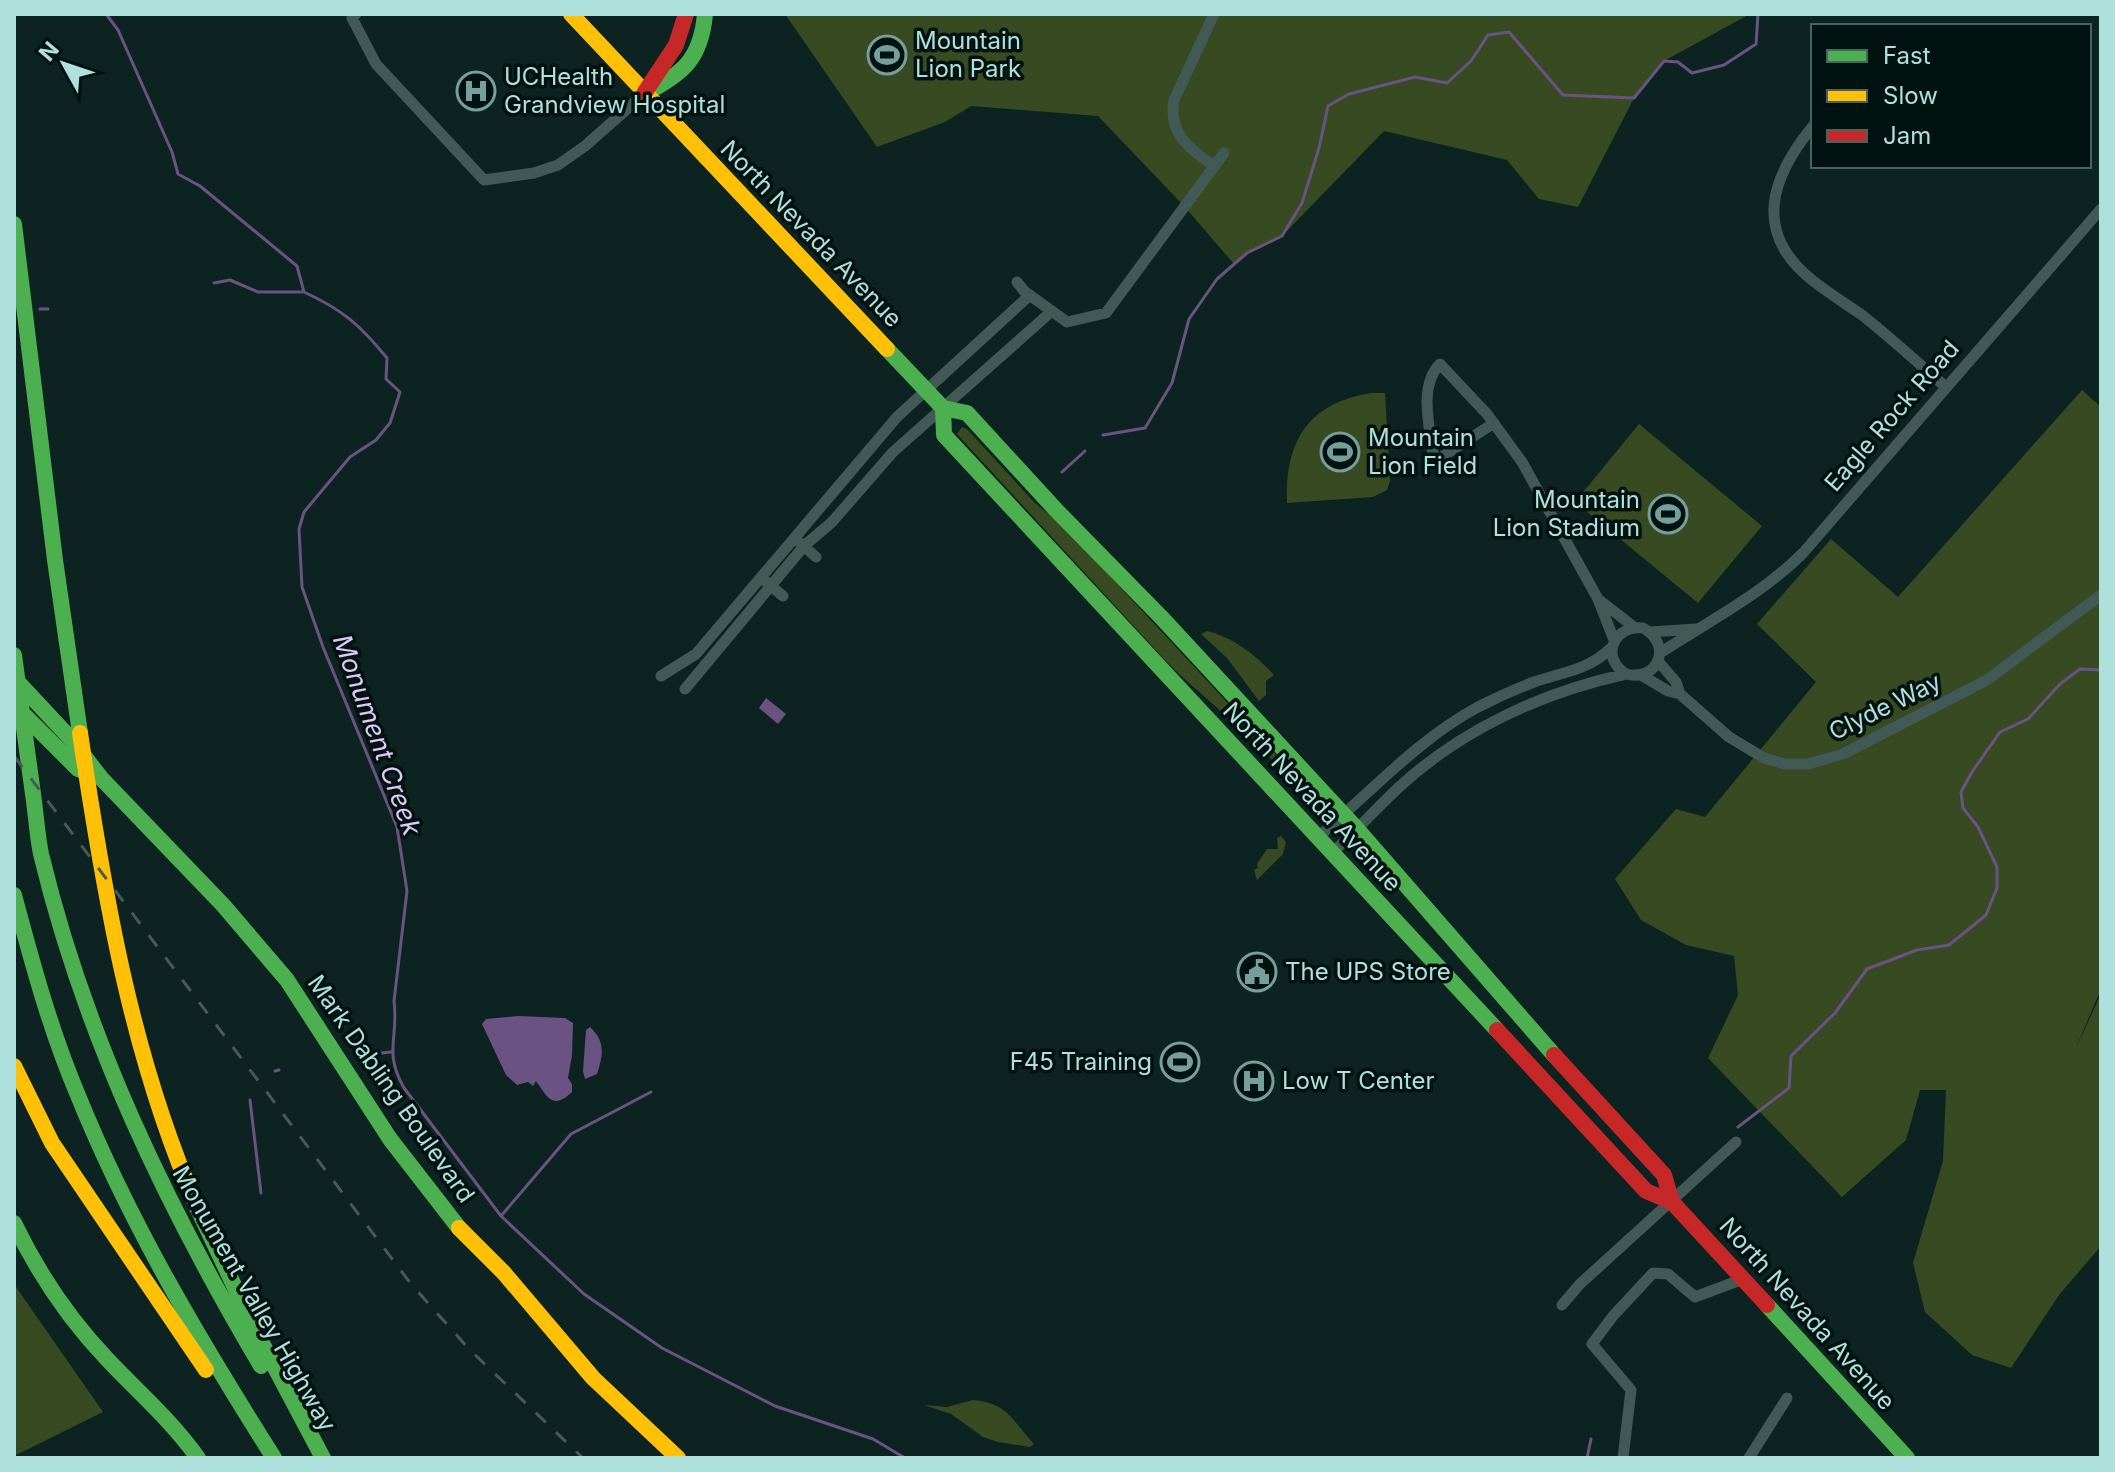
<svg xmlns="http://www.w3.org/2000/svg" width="2115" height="1472" viewBox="0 0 2115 1472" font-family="Inter,sans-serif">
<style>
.green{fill:#374a22}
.water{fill:#6a5382}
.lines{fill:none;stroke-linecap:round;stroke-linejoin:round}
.stream{stroke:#6a5382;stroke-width:3}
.street{stroke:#425956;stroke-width:11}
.fast{stroke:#4caf50;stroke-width:16}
.slow{stroke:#ffc107;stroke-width:16}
.jam{stroke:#c62828;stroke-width:16}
.rail{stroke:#475a58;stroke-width:3;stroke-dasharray:14 14;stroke-linecap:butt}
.labels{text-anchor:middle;stroke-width:7;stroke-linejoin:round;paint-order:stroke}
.poi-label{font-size:24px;fill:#aee1db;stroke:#001210;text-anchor:start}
.street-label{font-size:24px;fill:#aee1db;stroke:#001210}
.water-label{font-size:26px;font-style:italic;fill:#e0c9f9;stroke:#001210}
</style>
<rect width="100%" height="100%" fill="#0d2321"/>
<path class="green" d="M 785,14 L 1750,14 L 1664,61 L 1634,98 L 1578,207 L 1539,199 L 1507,160 L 1384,131 L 1282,236 L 1247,253 L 1234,264 L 1184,206 L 1098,116 L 971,106 L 945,122 L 877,147 Z
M 2082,390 L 2101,407 L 2101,989 L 2075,1050 L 2101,994 L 2101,1246 L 2059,1295 L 2011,1368 L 1972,1355 L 1925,1312 L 1913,1263 L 1943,1161 L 1946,1090 L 1920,1090 L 1906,1140 L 1842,1197 L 1708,1058 L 1738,995 L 1734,956 L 1686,945 L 1641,920 L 1615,879 L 1676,809 L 1705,817 L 1816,682 L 1757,624 L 1831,539 L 1898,597 Z
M 1371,393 L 1385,393 L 1390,481 L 1387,490 L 1373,497 L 1287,503 C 1285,441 1308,403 1371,393 Z
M 1639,424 L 1762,526 L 1698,603 L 1575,502 Z
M 962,427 L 967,429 L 1034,502 L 1066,529 L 1277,756 L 1272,760 C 1239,723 1199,695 1164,659 L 957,434 Z
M 1207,631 C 1233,637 1257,656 1274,675 L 1266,681 L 1266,695 L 1259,701 L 1227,658 L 1201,634 Z
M 1281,836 L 1286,842 L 1283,854 L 1257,880 L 1254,870 L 1258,868 L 1257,864 L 1267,849 L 1278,849 L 1277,838 Z
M 14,1284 L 103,1412 L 14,1456 Z
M 973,1400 C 1010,1404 1011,1420 1034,1444 L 1030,1447 L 998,1442 L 983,1437 L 951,1414 L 924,1405 L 947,1407 Z"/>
<path class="water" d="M 766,698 L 786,714 L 778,724 L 759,708 Z
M 518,1016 L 565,1018 L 573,1023 L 572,1055 L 568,1078 L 572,1084 L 572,1092 C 552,1111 547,1096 536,1081 L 533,1086 L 528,1082 L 517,1085 L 506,1075 L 482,1024 L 486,1019 Z
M 590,1027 C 606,1042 603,1055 597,1074 L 585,1079 L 583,1071 L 586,1030 Z"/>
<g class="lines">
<path class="stream" d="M 106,14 L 118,30 L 172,152 L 178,174 L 200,186 L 297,266 L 304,292 C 343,310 360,325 387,358 L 386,379 L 400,392 L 390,423 L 376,440 L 350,457 L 304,512 L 299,529 L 302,587 L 323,647 L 397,827 L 407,891 L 394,1001 C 399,1038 383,1051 404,1088 L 501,1216 L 584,1294 L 662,1348 L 775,1406 L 873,1439 L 905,1458
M 214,283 L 230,280 L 258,292 L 302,292
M 40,309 L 48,309
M 1103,435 L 1145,428 L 1172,383 L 1189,319 L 1217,279 L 1247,253 L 1282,236 L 1302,203 L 1319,148 L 1328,106 L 1349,94 L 1415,77 L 1447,83 L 1471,61 L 1488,35 L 1509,32 L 1563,95 L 1634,98 L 1664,61 L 1678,62 L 1692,73 L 1724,65 L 1756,44 L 1758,14
M 1062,472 L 1085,451
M 364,1055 L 391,1052
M 275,1071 L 279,1070
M 250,1100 L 261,1193
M 1738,1127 L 1789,1088 L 1791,1056 L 1835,1013 L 1867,969 L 1917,950 L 1949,945 L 1986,915 L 1997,888 L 1997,867 L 1978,827 L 1963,808 L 1961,792 L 1972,772 L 2000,732 L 2028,719 L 2060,684 L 2080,669 L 2101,670
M 501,1216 L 571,1134 L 651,1092
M 1587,1458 L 1591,1439"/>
<path class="street" d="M 356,14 L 352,18 L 376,64 L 484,180 L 534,173 L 558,165 L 585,146 L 644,94
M 1813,126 C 1771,177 1752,232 1812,280 C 1828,293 1845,303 1862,315 C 1891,338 1918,363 1946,387
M 1214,166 C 1189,149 1168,133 1174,100 L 1214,14
M 1017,282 L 1024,291 L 1067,322 L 1106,313 L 1224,153
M 1494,423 L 1434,462 C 1431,431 1417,387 1440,364 L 1487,414 L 1522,462 L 1598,599 L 1614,640
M 798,541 L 816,557
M 765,581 L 783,596
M 1598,599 L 1634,627
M 1650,632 L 1696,629
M 1660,653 C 1709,621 1761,595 1803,553 L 2101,209
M 1658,661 L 1676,682 L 1680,694
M 1641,675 L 1668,691 L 1680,694 L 1729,737 L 1764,758 L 1785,764 L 1808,764 L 1843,754 L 1987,680 L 2101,595
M 661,676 L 696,654 L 897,417 L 1030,295
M 685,689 L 804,546 L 832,522 L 893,452 L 1052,311
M 1317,838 C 1370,793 1417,740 1478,707 C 1496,698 1516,689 1534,682 C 1563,672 1589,670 1611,648
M 1331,854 C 1354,833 1375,810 1397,789 C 1460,730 1543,692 1626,674 C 1659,682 1673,644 1643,628 C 1613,625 1600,658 1626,674
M 1562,1305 L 1580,1284 L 1736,1142
M 1623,1458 L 1631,1390 L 1592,1344 L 1613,1316 L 1653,1273 L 1668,1274 L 1695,1297 L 1743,1279
M 1749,1458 L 1787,1398"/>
<path class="fast" d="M 644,94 C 683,74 701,59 705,14
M 14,224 L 55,560 L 80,733
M 887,349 L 943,408 L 967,413 L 1056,510 L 1161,617 L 1357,829 L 1554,1055
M 943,408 L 944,435 L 1497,1030
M 14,655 C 20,701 27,747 33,794 C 36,814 37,834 41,854 C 85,1037 166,1205 261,1366
M 15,679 L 71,739 L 101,778 L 223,905 L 287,980 L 390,1139 L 459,1228
M 20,711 L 78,769 L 92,775
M 14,895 C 32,962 50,1029 77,1093 C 129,1222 200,1341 274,1458
M 197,1207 L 254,1328 L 323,1458
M 14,1223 C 38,1273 69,1319 107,1359 C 138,1392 172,1421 198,1458
M 1767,1305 L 1907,1458"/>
<path class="slow" d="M 571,14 L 887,349
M 80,733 C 104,894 131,1056 197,1207
M 14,1066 L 52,1143 L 206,1370
M 459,1228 L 504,1273 L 593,1378 L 678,1458"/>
<path class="jam" d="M 645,92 L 676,45 L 686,14
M 1497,1030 L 1646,1191 L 1672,1202 L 1767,1305
M 1554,1055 L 1664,1175 L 1672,1202"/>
<path class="rail" d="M 14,756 L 411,1284 L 469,1349 L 583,1458"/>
</g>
<defs>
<g id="stadium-ring" transform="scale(2)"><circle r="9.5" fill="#001210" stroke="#769e9a" stroke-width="1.5"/><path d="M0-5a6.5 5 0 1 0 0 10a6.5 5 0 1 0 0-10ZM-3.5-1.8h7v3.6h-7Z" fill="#769e9a"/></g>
<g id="hospital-ring" transform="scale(2)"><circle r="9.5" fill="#001210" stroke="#769e9a" stroke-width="1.5"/><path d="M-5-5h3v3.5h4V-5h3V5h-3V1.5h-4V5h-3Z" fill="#769e9a"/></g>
<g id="civic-ring" transform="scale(2)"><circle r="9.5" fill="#001210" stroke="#769e9a" stroke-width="1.5"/><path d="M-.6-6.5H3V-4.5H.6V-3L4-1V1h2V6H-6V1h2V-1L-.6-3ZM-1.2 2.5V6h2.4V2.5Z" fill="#769e9a"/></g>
</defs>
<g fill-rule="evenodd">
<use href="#stadium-ring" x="887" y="55"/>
<use href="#hospital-ring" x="476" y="91"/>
<use href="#stadium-ring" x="1340" y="452"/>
<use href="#stadium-ring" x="1668" y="514"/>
<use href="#civic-ring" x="1257" y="972"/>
<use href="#stadium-ring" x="1180" y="1062"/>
<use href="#hospital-ring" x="1254" y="1081"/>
</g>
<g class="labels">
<g class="poi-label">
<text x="915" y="49">Mountain<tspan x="915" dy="28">Lion Park</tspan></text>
<text x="504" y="85">UCHealth<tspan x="504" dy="28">Grandview Hospital</tspan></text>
<text x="1368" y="446">Mountain<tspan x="1368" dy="28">Lion Field</tspan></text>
<text x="1640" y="508" text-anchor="end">Mountain<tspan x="1640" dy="28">Lion Stadium</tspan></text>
<text x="1285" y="980">The UPS Store</text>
<text x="1152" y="1070" text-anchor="end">F45 Training</text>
<text x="1282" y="1089">Low T Center</text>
</g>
<g class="street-label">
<text transform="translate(811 234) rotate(46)" y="8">North Nevada Avenue</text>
<text transform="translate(1892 416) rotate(-49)" y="8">Eagle Rock Road</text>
<text transform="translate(1885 707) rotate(-26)" y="8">Clyde Way</text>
<text transform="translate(1312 797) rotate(47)" y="8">North Nevada Avenue</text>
<text transform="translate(391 1089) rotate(55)" y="8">Mark Dabling Boulevard</text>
<text transform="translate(254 1299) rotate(60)" y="8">Monument Valley Highway</text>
<text transform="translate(1807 1314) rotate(48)" y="8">North Nevada Avenue</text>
</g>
<g class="water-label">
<text transform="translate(377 735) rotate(70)" y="9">Monument Creek</text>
</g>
</g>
<rect width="2115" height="1472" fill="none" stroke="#aee1db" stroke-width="32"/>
<rect x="1811" y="24" width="280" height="144" fill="#001210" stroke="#466561" stroke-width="2"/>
<rect x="1827" y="50" width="40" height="12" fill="#4caf50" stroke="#466561" stroke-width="2"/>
<text x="1883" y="64" font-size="24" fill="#aee1db">Fast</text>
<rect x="1827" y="90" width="40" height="12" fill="#ffc107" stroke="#466561" stroke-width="2"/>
<text x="1883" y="104" font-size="24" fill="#aee1db">Slow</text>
<rect x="1827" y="130" width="40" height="12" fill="#c62828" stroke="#466561" stroke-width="2"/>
<text x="1883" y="144" font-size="24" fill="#aee1db">Jam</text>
<g transform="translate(64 64) rotate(310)" stroke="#001210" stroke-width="6" paint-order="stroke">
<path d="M0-6L14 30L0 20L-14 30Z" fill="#aee1db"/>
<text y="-12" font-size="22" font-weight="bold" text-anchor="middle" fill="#aee1db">N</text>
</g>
</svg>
